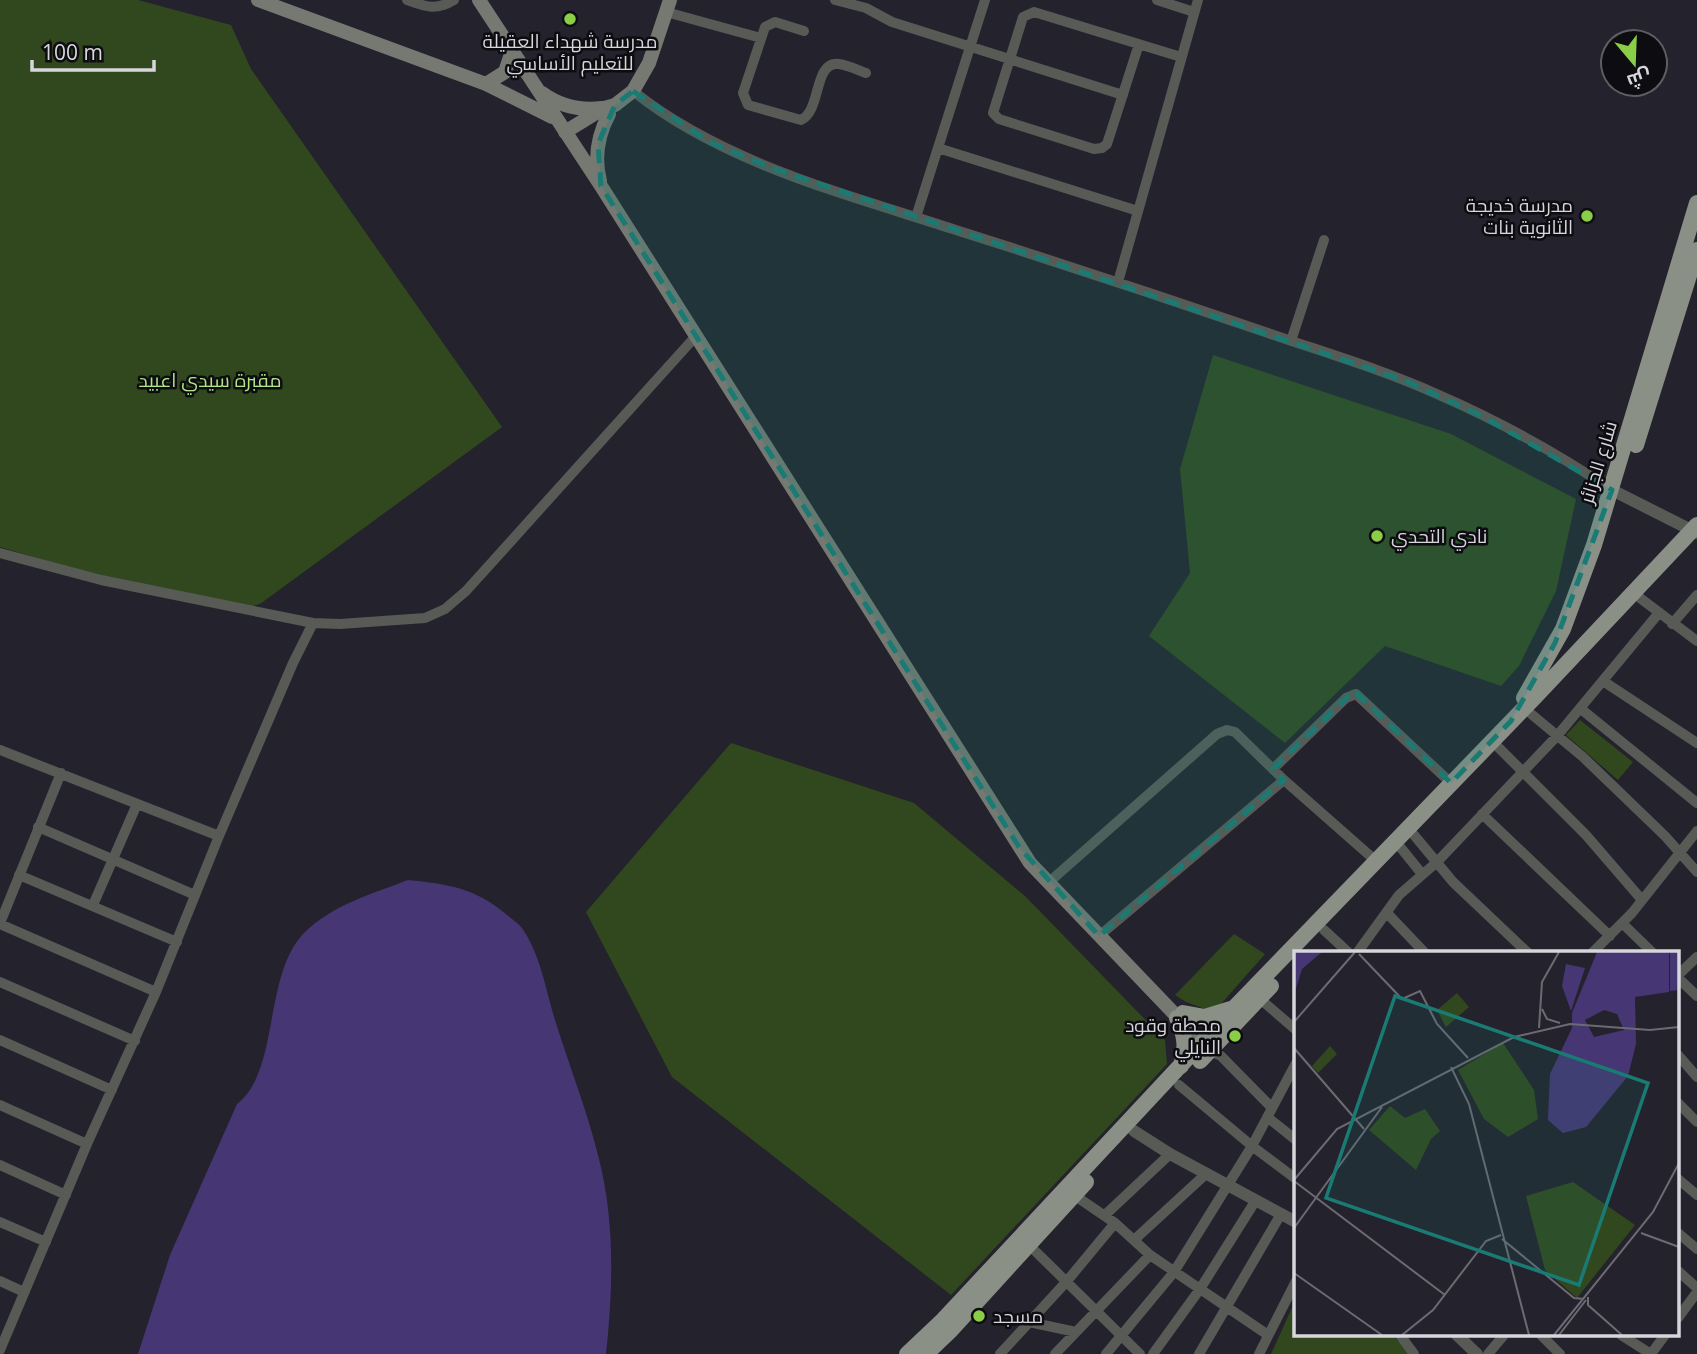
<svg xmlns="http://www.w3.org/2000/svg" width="1697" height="1354" viewBox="0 0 1697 1354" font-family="'Open Sans',Cairo,sans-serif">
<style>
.green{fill:#31481e}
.water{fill:#473674}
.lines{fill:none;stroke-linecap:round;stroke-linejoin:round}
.minor{stroke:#585a56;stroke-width:10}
.tertiary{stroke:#585a56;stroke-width:12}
.secondary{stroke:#757972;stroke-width:14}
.primary{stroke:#8b9087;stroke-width:16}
.marked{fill:#197b74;fill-opacity:0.2;stroke:#197b74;stroke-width:5;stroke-dasharray:14 9;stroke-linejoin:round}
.poi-dot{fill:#8ace47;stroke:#0d0d11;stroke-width:2.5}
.labels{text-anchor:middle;stroke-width:5;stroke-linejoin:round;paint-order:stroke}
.poi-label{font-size:19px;fill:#d7d6dc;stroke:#0d0d11;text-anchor:end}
.park-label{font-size:19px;fill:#b1e588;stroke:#0d0d11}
.street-label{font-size:19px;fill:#d7d6dc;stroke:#0d0d11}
.inset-road{fill:none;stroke:#6c6a72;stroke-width:2}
.view{fill:#197b74;fill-opacity:0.15;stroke:#197b74;stroke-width:3.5}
.inset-edge{fill:none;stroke:#d7d6dc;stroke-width:3.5}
</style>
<rect width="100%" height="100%" fill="#24222c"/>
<path class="green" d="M 0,0 L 138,0 L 231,25 L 251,69 L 502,427 L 260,604 L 249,607 L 88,573 L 0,547 Z
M 1213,355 L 1451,434 L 1576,499 L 1556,591 L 1519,666 L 1501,686 L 1385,646 L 1285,743 L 1149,636 L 1190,573 L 1180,469 Z
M 1580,720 L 1633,762 L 1618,780 L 1566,735 Z
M 731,743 L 914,803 L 1026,897 L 1165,1040 L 1167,1064 L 951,1295 L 672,1077 L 586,912 Z
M 1234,934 L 1265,954 L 1221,1004 L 1208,1010 L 1186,1002 L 1175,995 Z
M 1296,1299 L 1296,1335 L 1392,1335 L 1411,1354 L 1271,1354 Z"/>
<path class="water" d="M 408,880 C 448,884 475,888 506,914 C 511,919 518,923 522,928 C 541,955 546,992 556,1023 C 570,1068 588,1113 599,1159 C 615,1222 613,1290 606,1354 L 138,1354 L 170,1255 L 237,1104 C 280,1071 263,975 304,933 C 332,905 372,894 408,880 Z"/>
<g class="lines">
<path class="minor" d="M 407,0 C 426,7 436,11 454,0
M 835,0 L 866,8 L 892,22 L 1123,95
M 1157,0 L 1194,12
M 666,12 L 761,38
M 804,31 L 775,22 L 765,27 L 743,93 L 748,105 L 801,120 C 822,110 813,61 839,64 C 848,65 858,70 866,73
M 1139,44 L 1107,144 L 1102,148 L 1094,149 L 999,119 L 993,113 L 1023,17 L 1034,12 L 1181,57
M 633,91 C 724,164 849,195 959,231 C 1063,264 1166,298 1268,333 C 1326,353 1384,370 1439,395 C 1499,421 1558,454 1612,490
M 938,148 L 1138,211
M 916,217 L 985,0
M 1118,282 L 1198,0
M 1291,341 L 1324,240
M 0,553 L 101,580 L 313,623 L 340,624 L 425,618 L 445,609 L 466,591 L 695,337
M 1640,598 L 1697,641
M 1672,624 L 1697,595
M 1603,681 L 1697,743
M 1581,709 L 1697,803
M 1530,713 L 1583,757 L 1665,836 L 1697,872
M 1498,747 L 1586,835 L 1642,900
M 0,750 L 219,836
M 1273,769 L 1346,698 L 1356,694 L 1451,783
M 1482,814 L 1610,936
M 38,827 L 195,895
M 1414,835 L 1453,882 L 1528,953
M 1401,848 L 1422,874
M 19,875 L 177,942
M 1048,883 L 1217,734 L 1227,730 L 1235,732 L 1284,780 L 1376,861
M 93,905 L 137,804
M 1387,913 L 1425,953
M 0,923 L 61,773
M 1622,923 L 1653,953
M 0,924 L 156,992
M 1324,930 L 1349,953
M 1099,936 L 1284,780
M 1357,953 L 1399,895 L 1437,862 L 1557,736 L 1658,614
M 1592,953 L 1632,913 L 1697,831
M 1678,975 L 1697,957
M 1678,978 L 1697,996
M 0,982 L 135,1041
M 1259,998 L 1296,1030
M 0,1040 L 112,1090
M 1210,1051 L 1221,1056 L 1272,1108
M 1678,1055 L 1697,1077
M 1179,1085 L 1252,1146 L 1296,1179
M 1678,1103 L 1697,1122
M 0,1105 L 87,1144
M 1267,1117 L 1296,1140
M 0,1165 L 66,1195
M 1678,1179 L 1697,1195
M 1074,1195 L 1115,1223 L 1150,1255 L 1268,1335
M 1105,1215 L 1170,1154
M 0,1222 L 46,1242
M 1678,1233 L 1697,1249
M 1134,1240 L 1207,1173
M 1029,1245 L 1140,1354
M 1678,1271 L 1697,1288
M 0,1281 L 24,1292
M 1678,1318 L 1697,1292
M 1029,1322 L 1076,1332
M 1400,1335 L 1414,1354
M 1541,1335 L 1560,1354
M 1621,1335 L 1651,1354 L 1665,1335
M 0,1350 L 87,1144 L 156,992 L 219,836 L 293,663 L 313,623
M 1000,1354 L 1067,1281 L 1115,1223
M 1055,1354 L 1150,1255
M 1106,1354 L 1174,1272 L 1252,1146 L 1296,1063
M 1153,1354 L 1200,1289 L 1256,1200
M 1199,1354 L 1281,1214
M 1259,1354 L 1296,1281
M 1488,1354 L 1504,1335"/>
<path class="tertiary" d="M 1612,490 L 1697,533
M 1134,1131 L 1170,1154 L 1296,1222
M 1457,1335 L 1477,1354
M 1650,1354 L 1651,1354"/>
<path class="secondary" d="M 258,0 L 486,84 L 552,117
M 479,0 L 601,186 L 1030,863 L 1209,1050
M 486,84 L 505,72 L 512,51
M 542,93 C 560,106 580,111 602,108
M 565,132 L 604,108 L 615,105 L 633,91 L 649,63 L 670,0
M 600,181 C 594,158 598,135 609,114"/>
<path class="primary" d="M 1636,445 L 1697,250
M 1524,698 L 1563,629 L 1594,545 L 1697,203
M 1183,1013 L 1205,1017 L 1231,1009
M 1177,1018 C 1185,1034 1187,1048 1181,1066
M 1200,1061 L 1271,986
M 907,1354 L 943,1320 L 1236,1006 L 1535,697 L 1697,525
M 926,1354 L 950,1331 L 1086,1182"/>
</g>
<path class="marked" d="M 633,91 L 710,142 L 775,169 L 1404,380 L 1478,414 L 1612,490 L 1555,643 L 1511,721 L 1451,783 L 1354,691 L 1273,769 L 1284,780 L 1099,936 L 1019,847 L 601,186 L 598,144 L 615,105 Z"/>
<g class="poi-dot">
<circle cx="570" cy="19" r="7"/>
<circle cx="1587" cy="216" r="7"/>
<circle cx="1377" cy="536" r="7"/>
<circle cx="1235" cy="1036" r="7"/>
<circle cx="979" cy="1316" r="7"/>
</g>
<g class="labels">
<g class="poi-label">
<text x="570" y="48" text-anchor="middle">مدرسة شهداء العقيلة<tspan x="570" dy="22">للتعليم الأساسي</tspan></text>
<text x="1573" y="212">مدرسة خديجة<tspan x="1573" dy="22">الثانوية بنات</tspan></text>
<text x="1391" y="543" text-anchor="start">نادي التحدي</text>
<text x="1221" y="1032">محطة وقود<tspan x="1221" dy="22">النايلي</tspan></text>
<text x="993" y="1323" text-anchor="start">مسجد</text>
</g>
<g class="park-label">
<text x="210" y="387">مقبرة سيدي اعبيد</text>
</g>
<g class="street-label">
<text transform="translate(1598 462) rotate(-73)" y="7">شارع الجزائر</text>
</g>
</g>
<g transform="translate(1294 951)">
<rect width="385" height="385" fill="#24222c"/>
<path d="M 163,42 L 175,56 L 152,76 L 143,59 ZM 209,92 L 240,139 L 244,168 L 214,186 L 190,168 L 164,119 ZM 36,95 L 43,103 L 24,122 L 18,115 ZM 96,155 L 111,167 L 131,158 L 146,180 L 137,188 L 122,219 L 75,179 ZM 279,231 L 341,274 L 283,347 L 251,319 L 232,245 Z" fill="#31481e"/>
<path d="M 0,1 L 28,1 L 8,18 L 0,44 ZM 303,1 L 375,1 L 375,41 L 341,46 L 342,93 L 334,125 L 292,176 L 269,182 L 254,169 L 256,123 L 278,77 L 278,62 ZM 310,59 L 323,63 L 330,79 L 300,86 L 291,69 ZM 376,1 L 385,1 L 385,39 L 376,40 ZM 272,13 L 291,17 L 277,60 L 268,35 Z" fill="#473674" fill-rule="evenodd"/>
<path class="inset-road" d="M 65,3 L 108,48 L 126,40 L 143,73 L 174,107M 248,58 L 253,68 L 266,72M 0,71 L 61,1M 245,77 L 248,31 L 265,1M 0,97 L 70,178M 157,116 L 175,153 L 235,384M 0,229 L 43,178 L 220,86 L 276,73 L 356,79 L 385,76M 0,230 L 151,344M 0,277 L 88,156M 347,282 L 385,296M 208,288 L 280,347 L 290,348M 0,322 L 88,384M 294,346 L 294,354 L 328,384M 108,384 L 139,359 L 192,290 L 207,284M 260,384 L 359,261 L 385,212M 265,384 L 292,349"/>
<path class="view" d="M 101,45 L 354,132 L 285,334 L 32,247 Z"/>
<rect width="385" height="385" class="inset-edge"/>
</g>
<g transform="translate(1634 63) rotate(161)"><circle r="33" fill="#0d0d11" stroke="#5e5d62" stroke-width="2"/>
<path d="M0-5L12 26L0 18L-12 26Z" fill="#8ace47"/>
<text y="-10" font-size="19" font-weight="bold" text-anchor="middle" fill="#d7d6dc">ش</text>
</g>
<path d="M32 60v10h122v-10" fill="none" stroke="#d7d6dc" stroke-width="3.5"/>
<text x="42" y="60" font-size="21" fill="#d7d6dc" stroke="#0d0d11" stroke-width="5" paint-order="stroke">100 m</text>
</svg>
